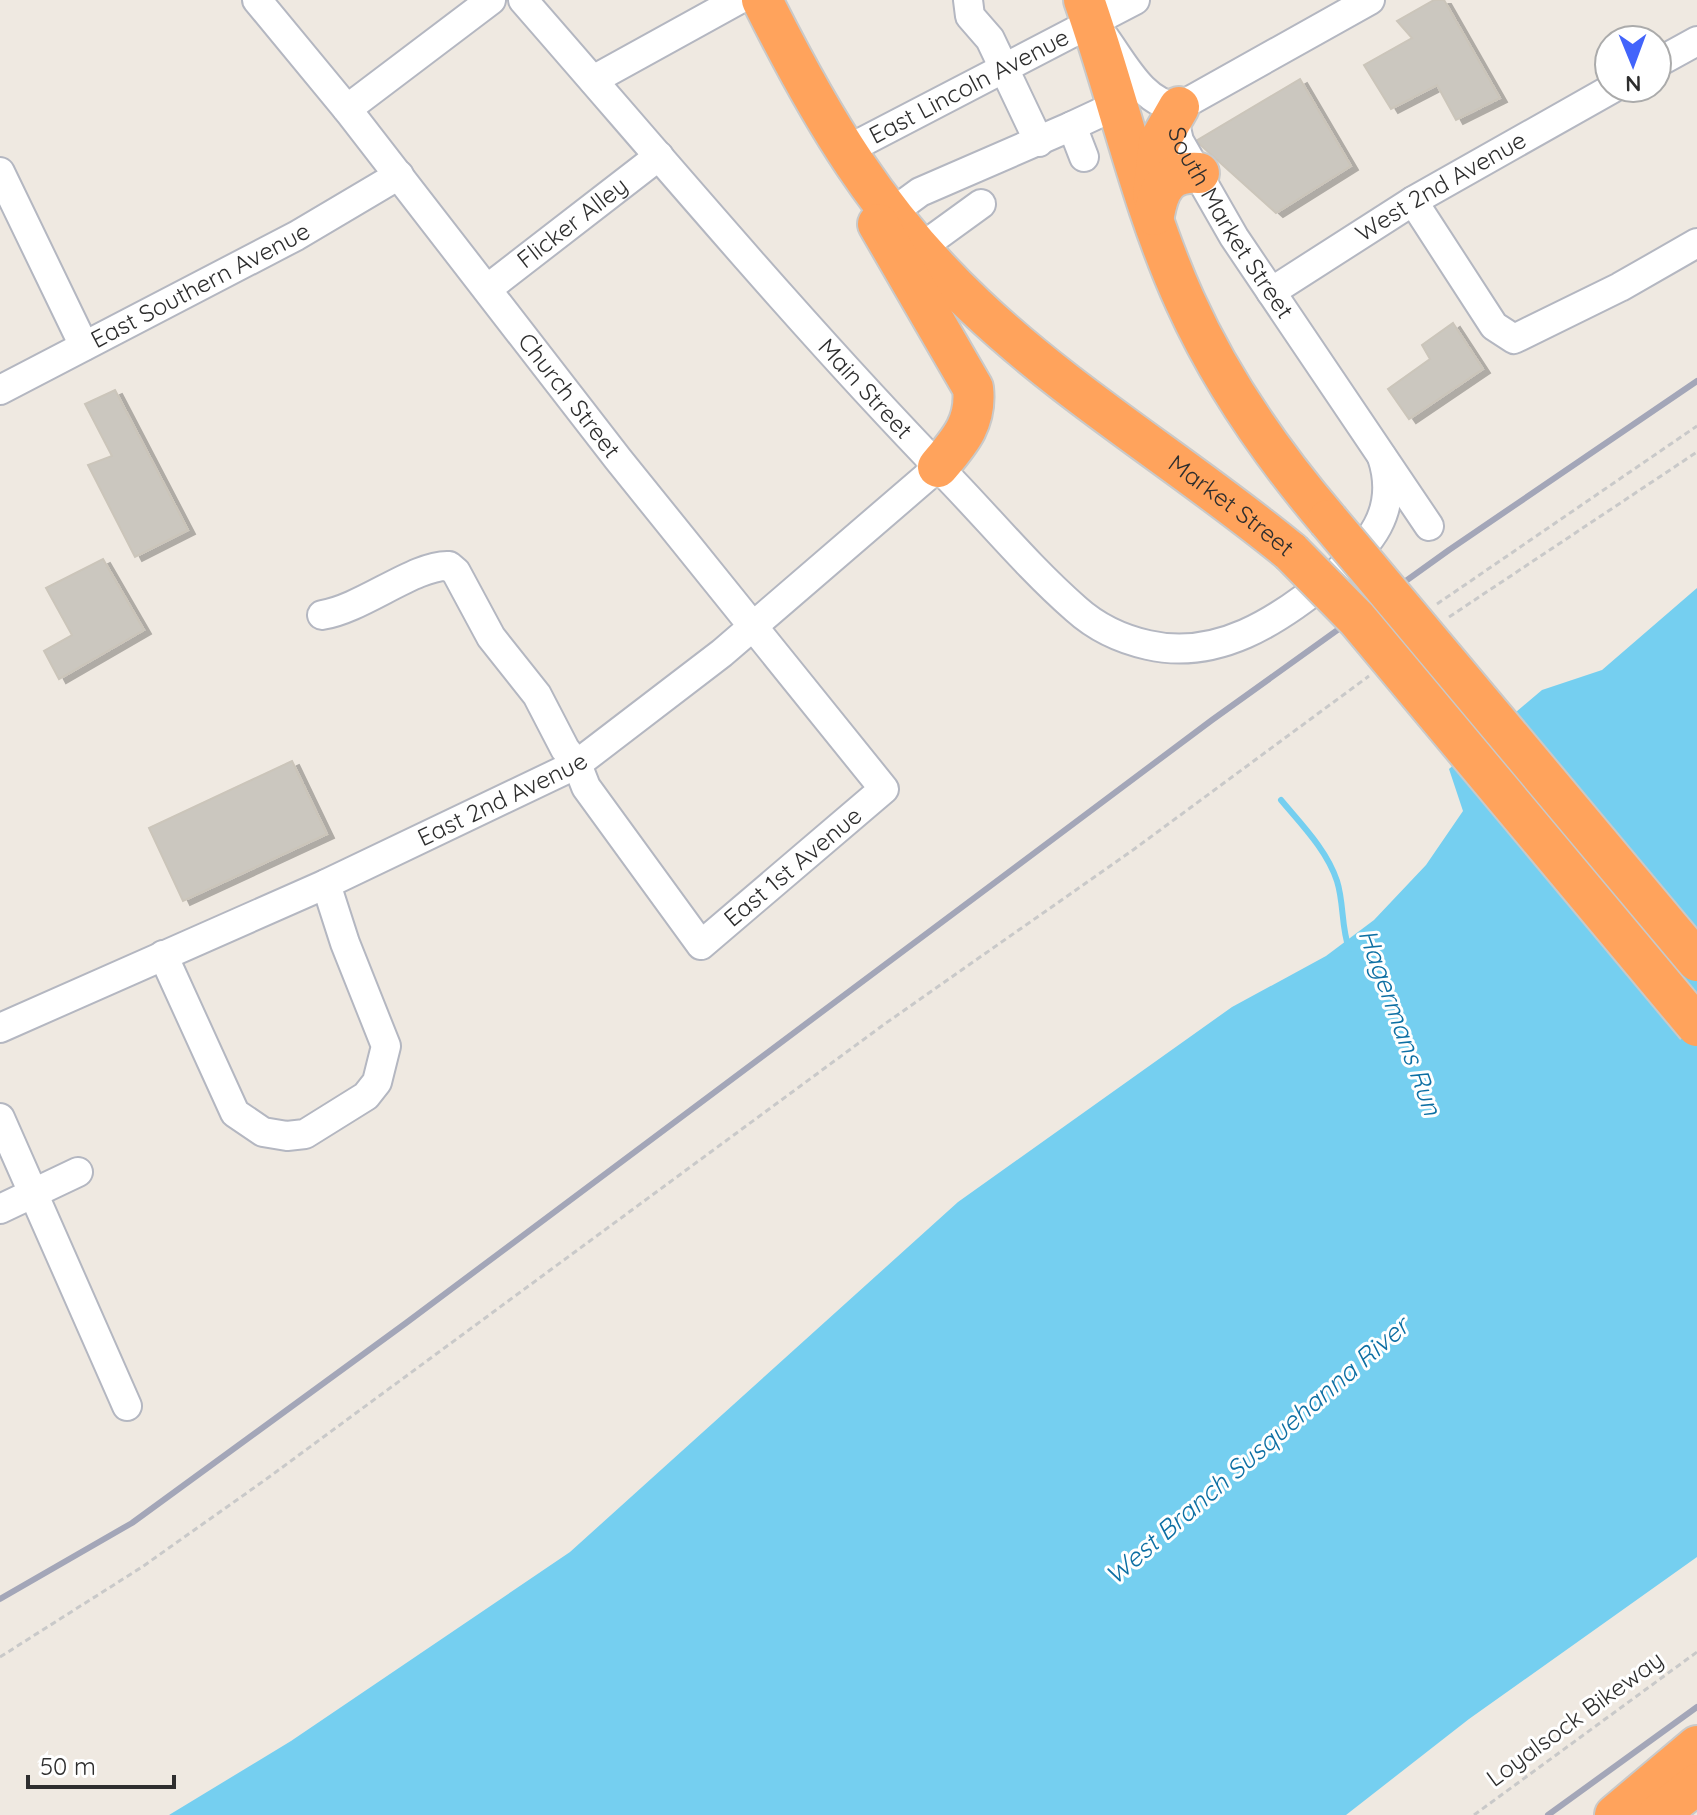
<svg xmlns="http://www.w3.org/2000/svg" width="1697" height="1815" viewBox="0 0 1697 1815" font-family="Quicksand,sans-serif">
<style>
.water{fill:#75cff0}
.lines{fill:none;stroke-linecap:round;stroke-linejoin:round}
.stream{stroke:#75cff0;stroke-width:6}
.building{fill:#cbc7bf;stroke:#cbc5ba;stroke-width:2;filter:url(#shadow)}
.minor-casing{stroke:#b4b7c1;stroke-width:32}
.highway-casing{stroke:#c9c9c9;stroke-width:44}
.path{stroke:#c9c9c9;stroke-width:3;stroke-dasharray:6 4;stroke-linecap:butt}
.minor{stroke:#fff;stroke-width:28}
.highway{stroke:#ffa35c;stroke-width:40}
.rail{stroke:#a3a6b8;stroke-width:6}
.highway-bridge-casing{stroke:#c9c9c9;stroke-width:44;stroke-linecap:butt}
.highway-bridge{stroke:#ffa35c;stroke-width:40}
.labels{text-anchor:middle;stroke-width:6;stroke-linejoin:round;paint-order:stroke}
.street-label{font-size:24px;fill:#2e2e2e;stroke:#fff}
.water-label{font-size:26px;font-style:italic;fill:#0d6fa3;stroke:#fff}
</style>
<defs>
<filter id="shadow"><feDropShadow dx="7" dy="4" stdDeviation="0" flood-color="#0004"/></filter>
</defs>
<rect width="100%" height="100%" fill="#efe9e1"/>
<path class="water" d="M 1697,588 L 1697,1557 L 1469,1719 L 1346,1815 L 169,1815 L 291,1741 L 570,1552 L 958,1202 L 1232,1007 L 1326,956 L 1374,920 L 1426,865 L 1463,811 L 1449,769 L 1542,690 L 1602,670 Z"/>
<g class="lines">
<path class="stream" d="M 1281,800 C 1301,824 1327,850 1337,881 C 1344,903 1341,926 1349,949"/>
</g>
<path class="building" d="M 1434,0 L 1444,0 L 1500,98 L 1456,120 L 1437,85 L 1391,109 L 1364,65 L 1412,38 L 1397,21 Z
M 1300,79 L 1351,166 L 1276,213 L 1196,141 Z
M 1453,323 L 1483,369 L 1409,419 L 1388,389 L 1430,359 L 1422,345 Z
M 115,390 L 188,530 L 135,557 L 88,465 L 112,456 L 85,404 Z
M 103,559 L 144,630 L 59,679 L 44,651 L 72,635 L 46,588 Z
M 292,761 L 327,834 L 183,901 L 149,828 Z"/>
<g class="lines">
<g class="minor-casing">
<g id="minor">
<path id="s1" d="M 257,0 L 347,109 L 618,459 L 884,789 L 701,945 L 586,787 L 577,764 L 565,749 L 537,695 L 491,637 L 456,572 L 449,566 C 416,564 362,609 322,615"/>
<path id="s2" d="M 523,0 C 662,159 798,322 945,474 C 988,518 1029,568 1076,609 C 1096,627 1121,639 1148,645 C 1217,661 1278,621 1329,579 C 1370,546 1400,511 1382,457"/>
<path d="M 968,0 L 970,16 L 990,39 L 1039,142"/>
<path d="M 1105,38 C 1124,64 1144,105 1179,107"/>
<path d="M 1657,63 L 1697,41"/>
<path d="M 593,80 L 738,0"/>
<path d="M 1179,107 L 1370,0"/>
<path id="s3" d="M 1179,108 L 1175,124 L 1179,141 L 1234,237 L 1429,526"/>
<path d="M 347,109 L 491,0"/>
<path id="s4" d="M 845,151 L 1135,0"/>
<path d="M 1084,157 L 1072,126 L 1117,105"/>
<path d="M 0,172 L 84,346"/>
<path d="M 1413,201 L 1494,326 L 1514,339 L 1620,287 L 1697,243"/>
<path d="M 890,214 L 920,192 L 1072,126"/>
<path d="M 919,249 L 981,204"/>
<path id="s5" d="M 487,289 L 659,156"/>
<path id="s6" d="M 1271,292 L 1413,201 L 1613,88"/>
<path id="s7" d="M 0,390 L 296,236 L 399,175"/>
<path d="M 163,955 L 235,1113 L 263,1132 L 287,1136 L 305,1134 L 366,1096 L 377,1082 L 386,1046 L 345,943 L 326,884"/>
<path id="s8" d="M 0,1028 L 326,884 L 577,764 L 722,653 L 938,467"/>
<path d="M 0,1118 L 127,1406"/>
<path d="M 0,1209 L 78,1172"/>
</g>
</g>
<g class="highway-casing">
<g id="highway">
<path id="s9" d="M 762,0 C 821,118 878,215 975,306 C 1072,398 1188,467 1291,552"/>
<path d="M 1084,0 C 1119,100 1141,204 1185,301 C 1221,381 1271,453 1328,520"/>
<path d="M 1153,195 L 1159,142 L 1179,107"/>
<path d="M 1154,215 C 1159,187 1168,171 1199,173"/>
<path d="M 878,224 L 973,388 C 977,423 959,442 938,467"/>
<path d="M 1615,1815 L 1697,1746"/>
<path d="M 1658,1815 L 1697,1784"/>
</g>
</g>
<path class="path" d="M 1437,604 L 1697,426
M 1449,617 L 1697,452
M 0,1657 L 142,1567 L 265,1480 L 886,1023 L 1133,850 L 1369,676
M 1474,1815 L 1697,1652"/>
<use href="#minor" class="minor"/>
<use href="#highway" class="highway"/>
<path class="rail" d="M 0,1599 L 132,1523 L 406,1323 L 1212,720 L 1449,550 L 1697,381
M 1548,1815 L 1697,1707"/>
<g class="highway-bridge-casing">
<path id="highway-bridge" d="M 1328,520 L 1697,961
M 1291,552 L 1357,619 L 1697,1026"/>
</g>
<use href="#highway-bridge" class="highway-bridge"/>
</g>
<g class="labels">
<g class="street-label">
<text dy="8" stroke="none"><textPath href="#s4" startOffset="140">East Lincoln Avenue</textPath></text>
<text dy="8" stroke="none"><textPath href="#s6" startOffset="200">West 2nd Avenue</textPath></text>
<text dy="8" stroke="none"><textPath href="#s3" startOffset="130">South Market Street</textPath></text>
<text dy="8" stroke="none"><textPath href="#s5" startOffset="108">Flicker Alley</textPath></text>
<text dy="8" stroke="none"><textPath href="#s7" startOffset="226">East Southern Avenue</textPath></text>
<text dy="8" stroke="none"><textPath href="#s2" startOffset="518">Main Street</textPath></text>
<text dy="8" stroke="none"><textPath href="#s1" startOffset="504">Church Street</textPath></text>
<text dy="8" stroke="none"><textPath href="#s9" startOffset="700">Market Street</textPath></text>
<text dy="8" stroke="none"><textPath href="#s8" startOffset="552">East 2nd Avenue</textPath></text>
<text transform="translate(793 867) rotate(-40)" y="8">East 1st Avenue</text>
<text transform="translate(1575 1719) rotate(-36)" y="8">Loyalsock Bikeway</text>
</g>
<g class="water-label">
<text transform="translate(1400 1022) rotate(70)" y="9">Hagermans Run</text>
<text transform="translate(1257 1451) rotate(-41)" y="9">West Branch Susquehanna River</text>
</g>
</g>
<g transform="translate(1633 64) rotate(179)"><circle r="38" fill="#ffffff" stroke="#ababab" stroke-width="2"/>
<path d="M0-6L14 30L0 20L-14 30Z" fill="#4264fb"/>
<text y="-12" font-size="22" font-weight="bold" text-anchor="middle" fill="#2e2e2e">N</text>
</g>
<path d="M28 1775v12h146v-12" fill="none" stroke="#2e2e2e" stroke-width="4"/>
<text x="40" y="1775" font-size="24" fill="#2e2e2e" stroke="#ffffff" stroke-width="6" paint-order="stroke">50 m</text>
</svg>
